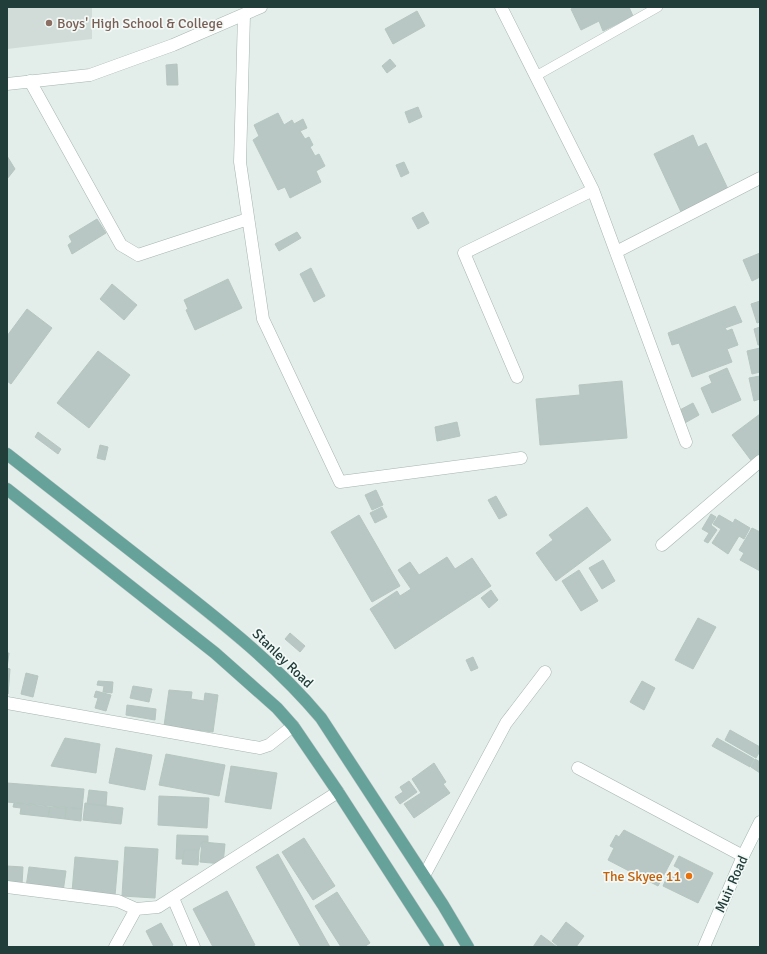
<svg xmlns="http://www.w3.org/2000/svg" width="767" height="954" viewBox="0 0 767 954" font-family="Signika,sans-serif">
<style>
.built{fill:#d1dcd8}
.building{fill:#b8c7c3;stroke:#b5c6c1}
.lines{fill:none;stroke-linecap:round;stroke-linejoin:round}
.service-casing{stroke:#a5b5b1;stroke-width:10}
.minor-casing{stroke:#a5b5b1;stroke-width:13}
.tertiary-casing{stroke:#a5b5b1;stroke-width:13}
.secondary-casing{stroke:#a1b8b3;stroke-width:13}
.primary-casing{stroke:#c1c9c8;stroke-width:13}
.service{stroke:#fff;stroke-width:9}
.minor{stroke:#fff;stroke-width:12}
.tertiary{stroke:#fff;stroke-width:12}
.secondary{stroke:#fff;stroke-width:12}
.primary{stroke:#67a29a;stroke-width:12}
.education-dot{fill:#8d6e63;stroke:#f3f9f7;stroke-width:1.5}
.food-dot{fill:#e8710a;stroke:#f3f9f7;stroke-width:1.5}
.labels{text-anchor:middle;stroke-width:3.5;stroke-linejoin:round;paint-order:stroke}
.education-label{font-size:14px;fill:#785e54;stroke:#f3f9f7;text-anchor:start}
.street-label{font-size:14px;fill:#223e3a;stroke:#f3f9f7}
.food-label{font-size:14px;fill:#c56008;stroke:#f3f9f7;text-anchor:end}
</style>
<rect width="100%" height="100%" fill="#e3ede9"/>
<path class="built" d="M 7,7 L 92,7 L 92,39 L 7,49 Z"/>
<path class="building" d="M 575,7 L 629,7 L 633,16 L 603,31 L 599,21 L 581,30 L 571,9 Z
M 417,11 L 425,26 L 393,44 L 385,29 Z
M 390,59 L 396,66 L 387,73 L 382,66 Z
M 177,64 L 178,85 L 167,85 L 166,65 Z
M 418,107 L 422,117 L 409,123 L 405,112 Z
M 278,113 L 284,125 L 292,120 L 294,124 L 303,119 L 307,128 L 300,131 L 305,139 L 309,137 L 313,145 L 310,147 L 315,156 L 319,154 L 325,166 L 316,171 L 321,182 L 290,198 L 285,187 L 278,190 L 253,140 L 259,136 L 254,125 Z
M 693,135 L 698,147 L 706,143 L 728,189 L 681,212 L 654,154 Z
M 7,156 L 15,169 L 7,179 Z
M 404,162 L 409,173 L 401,177 L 396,165 Z
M 423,212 L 429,223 L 418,229 L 412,218 Z
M 97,219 L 106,233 L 72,254 L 68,245 L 72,242 L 69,236 Z
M 297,232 L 301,238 L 279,251 L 275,244 Z
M 760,253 L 760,277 L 752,281 L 743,260 Z
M 311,268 L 325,296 L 314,302 L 300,274 Z
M 228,279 L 242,308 L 195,330 L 186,310 L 188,309 L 184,300 Z
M 112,284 L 137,305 L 124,320 L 100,299 Z
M 760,301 L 760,322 L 757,323 L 751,304 Z
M 735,306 L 742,322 L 725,328 L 727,331 L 732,329 L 738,345 L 727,349 L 732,362 L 692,377 L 679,343 L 672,345 L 668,333 Z
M 27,309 L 52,328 L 11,384 L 7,381 L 7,336 Z
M 760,327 L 760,345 L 758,345 L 754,329 Z
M 760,348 L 760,372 L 752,374 L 747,351 Z
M 98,351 L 130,375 L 89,428 L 57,403 Z
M 727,368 L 741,400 L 712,413 L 701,388 L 712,383 L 709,376 Z
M 760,376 L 760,399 L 754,401 L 749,378 Z
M 622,381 L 627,438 L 540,445 L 536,399 L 580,395 L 579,385 Z
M 693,403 L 699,415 L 683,424 L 676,412 Z
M 760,414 L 760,458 L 753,463 L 732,435 Z
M 457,422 L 460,436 L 437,441 L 435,427 Z
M 38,432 L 61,449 L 58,454 L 35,437 Z
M 100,445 L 108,447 L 105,460 L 97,458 Z
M 376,490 L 383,505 L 372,510 L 365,495 Z
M 496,496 L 507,515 L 499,519 L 488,500 Z
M 382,507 L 387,517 L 375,523 L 370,513 Z
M 587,507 L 611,540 L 556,581 L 536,553 L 553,540 L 549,535 Z
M 711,514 L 716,517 L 711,525 L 717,530 L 708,543 L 704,541 L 709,533 L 702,529 Z
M 359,515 L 400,586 L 372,602 L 331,532 Z
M 719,515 L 733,523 L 735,519 L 750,528 L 744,539 L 739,536 L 728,554 L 712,543 L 721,529 L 713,524 Z
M 752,528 L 760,532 L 760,571 L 740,560 L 744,553 L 739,550 Z
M 447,557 L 455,569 L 472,558 L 491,586 L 395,649 L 370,609 L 397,591 L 400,596 L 411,589 L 398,570 L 410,562 L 419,575 Z
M 603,560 L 615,581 L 602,589 L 589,568 Z
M 579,570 L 598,601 L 581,611 L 562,581 Z
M 491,590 L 498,600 L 489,608 L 481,598 Z
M 698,618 L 716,627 L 693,669 L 675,660 Z
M 290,633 L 305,646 L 300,652 L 285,639 Z
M 7,653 L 9,653 L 7,668 L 10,669 L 8,694 Z
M 473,657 L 478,668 L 471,671 L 466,660 Z
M 26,673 L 38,676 L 33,697 L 21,694 Z
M 98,681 L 113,682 L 112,693 L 103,692 L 104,686 L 97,685 Z
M 642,681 L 655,688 L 644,710 L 630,702 Z
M 133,686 L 152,689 L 149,702 L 130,698 Z
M 169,690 L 192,692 L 191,699 L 204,701 L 205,693 L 218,695 L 213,732 L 164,726 Z
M 96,691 L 111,695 L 106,711 L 95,708 L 98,698 L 94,697 Z
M 127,705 L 156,709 L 155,720 L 126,715 Z
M 730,730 L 760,747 L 760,751 L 756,758 L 725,740 Z
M 65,738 L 100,744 L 96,773 L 51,766 Z
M 717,738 L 754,759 L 750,767 L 712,746 Z
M 116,748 L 152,755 L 145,790 L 109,783 Z
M 166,754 L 225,765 L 219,796 L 159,785 Z
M 755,759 L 760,762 L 760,773 L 751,767 Z
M 434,763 L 446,782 L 443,784 L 450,793 L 414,818 L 404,804 L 421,793 L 412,779 Z
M 231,766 L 277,773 L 271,809 L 225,802 Z
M 409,781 L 417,792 L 400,804 L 395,797 L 403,792 L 400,787 Z
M 7,783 L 84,789 L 82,809 L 7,802 Z
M 89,790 L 107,792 L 106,806 L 87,804 Z
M 159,796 L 209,798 L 207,828 L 158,825 Z
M 14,803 L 50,807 L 48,817 L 20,814 L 21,808 L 13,807 Z
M 85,803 L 123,808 L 121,824 L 83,820 Z
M 50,807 L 66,808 L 65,819 L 48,817 Z
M 66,808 L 82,809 L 81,821 L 65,819 Z
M 624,830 L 674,856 L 658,886 L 608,860 L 614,848 L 610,846 L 616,835 L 619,837 Z
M 177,835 L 208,836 L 208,842 L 202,842 L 199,850 L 184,850 L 183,859 L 176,859 Z
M 304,838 L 335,886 L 313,900 L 282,852 Z
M 202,842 L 225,844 L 223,864 L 200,862 Z
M 125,847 L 158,849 L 155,898 L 122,896 Z
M 184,850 L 199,850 L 198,865 L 182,864 Z
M 278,854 L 330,947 L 301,947 L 256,867 Z
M 679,856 L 713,873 L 698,903 L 663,886 L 668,875 L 675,878 L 680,869 L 674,866 Z
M 75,857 L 118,861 L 115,896 L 72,892 Z
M 7,866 L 23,867 L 22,885 L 7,884 Z
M 29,867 L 66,871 L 63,892 L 26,887 Z
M 227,891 L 255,945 L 250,947 L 213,947 L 193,909 Z
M 337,892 L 370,943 L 364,947 L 341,947 L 315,906 Z
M 566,922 L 584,936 L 576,947 L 559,947 L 552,941 Z
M 161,923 L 173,945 L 170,947 L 154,947 L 146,931 Z
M 541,935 L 557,947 L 533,947 Z"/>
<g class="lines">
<g class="service-casing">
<path id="service" d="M 536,76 L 658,7"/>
</g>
<g class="minor-casing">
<path id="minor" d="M 501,7 L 593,190 L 686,442
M 244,15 L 240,162 L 263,319 L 340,482 L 521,458
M 30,81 L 121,245 L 138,255 L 248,219
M 616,252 L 760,178
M 517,377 L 464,253 L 593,190
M 662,545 L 760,461
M 7,703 L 260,748 L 269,745 L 293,726
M 578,768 L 743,856
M 425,878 L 425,874 L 506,723 L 545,672
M 7,887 L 118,901 L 136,909 L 158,907 L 338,792
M 173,898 L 194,947
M 115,947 L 136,909"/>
</g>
<g class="tertiary-casing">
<path id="tertiary" d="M 7,84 L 90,75 L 173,45 L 261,7"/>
</g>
<g class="secondary-casing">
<path id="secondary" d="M 704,947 L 743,856 L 760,822"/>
</g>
<g class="primary-casing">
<path id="primary" d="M 7,454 C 59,495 111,535 163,576 C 219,620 275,663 321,718 L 443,905 L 468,947
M 7,489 L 215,653 L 277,708 L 293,726 L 338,792 L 438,947"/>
</g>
<use href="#service" class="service"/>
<use href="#minor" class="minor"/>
<use href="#tertiary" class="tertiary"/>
<use href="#secondary" class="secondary"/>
<use href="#primary" class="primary"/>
</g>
<circle class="education-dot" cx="49" cy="23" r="4"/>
<circle class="food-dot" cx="689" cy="876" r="4"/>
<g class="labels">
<g class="education-label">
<text x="57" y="28">Boys' High School &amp; College</text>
</g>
<g class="street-label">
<text transform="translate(283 658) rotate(44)" y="5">Stanley Road</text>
<text transform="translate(731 884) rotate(-66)" y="5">Muir Road</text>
</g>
<g class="food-label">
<text x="681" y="881">The Skyee 11</text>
</g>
</g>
<rect width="767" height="954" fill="none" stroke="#223e3a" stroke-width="16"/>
</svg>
